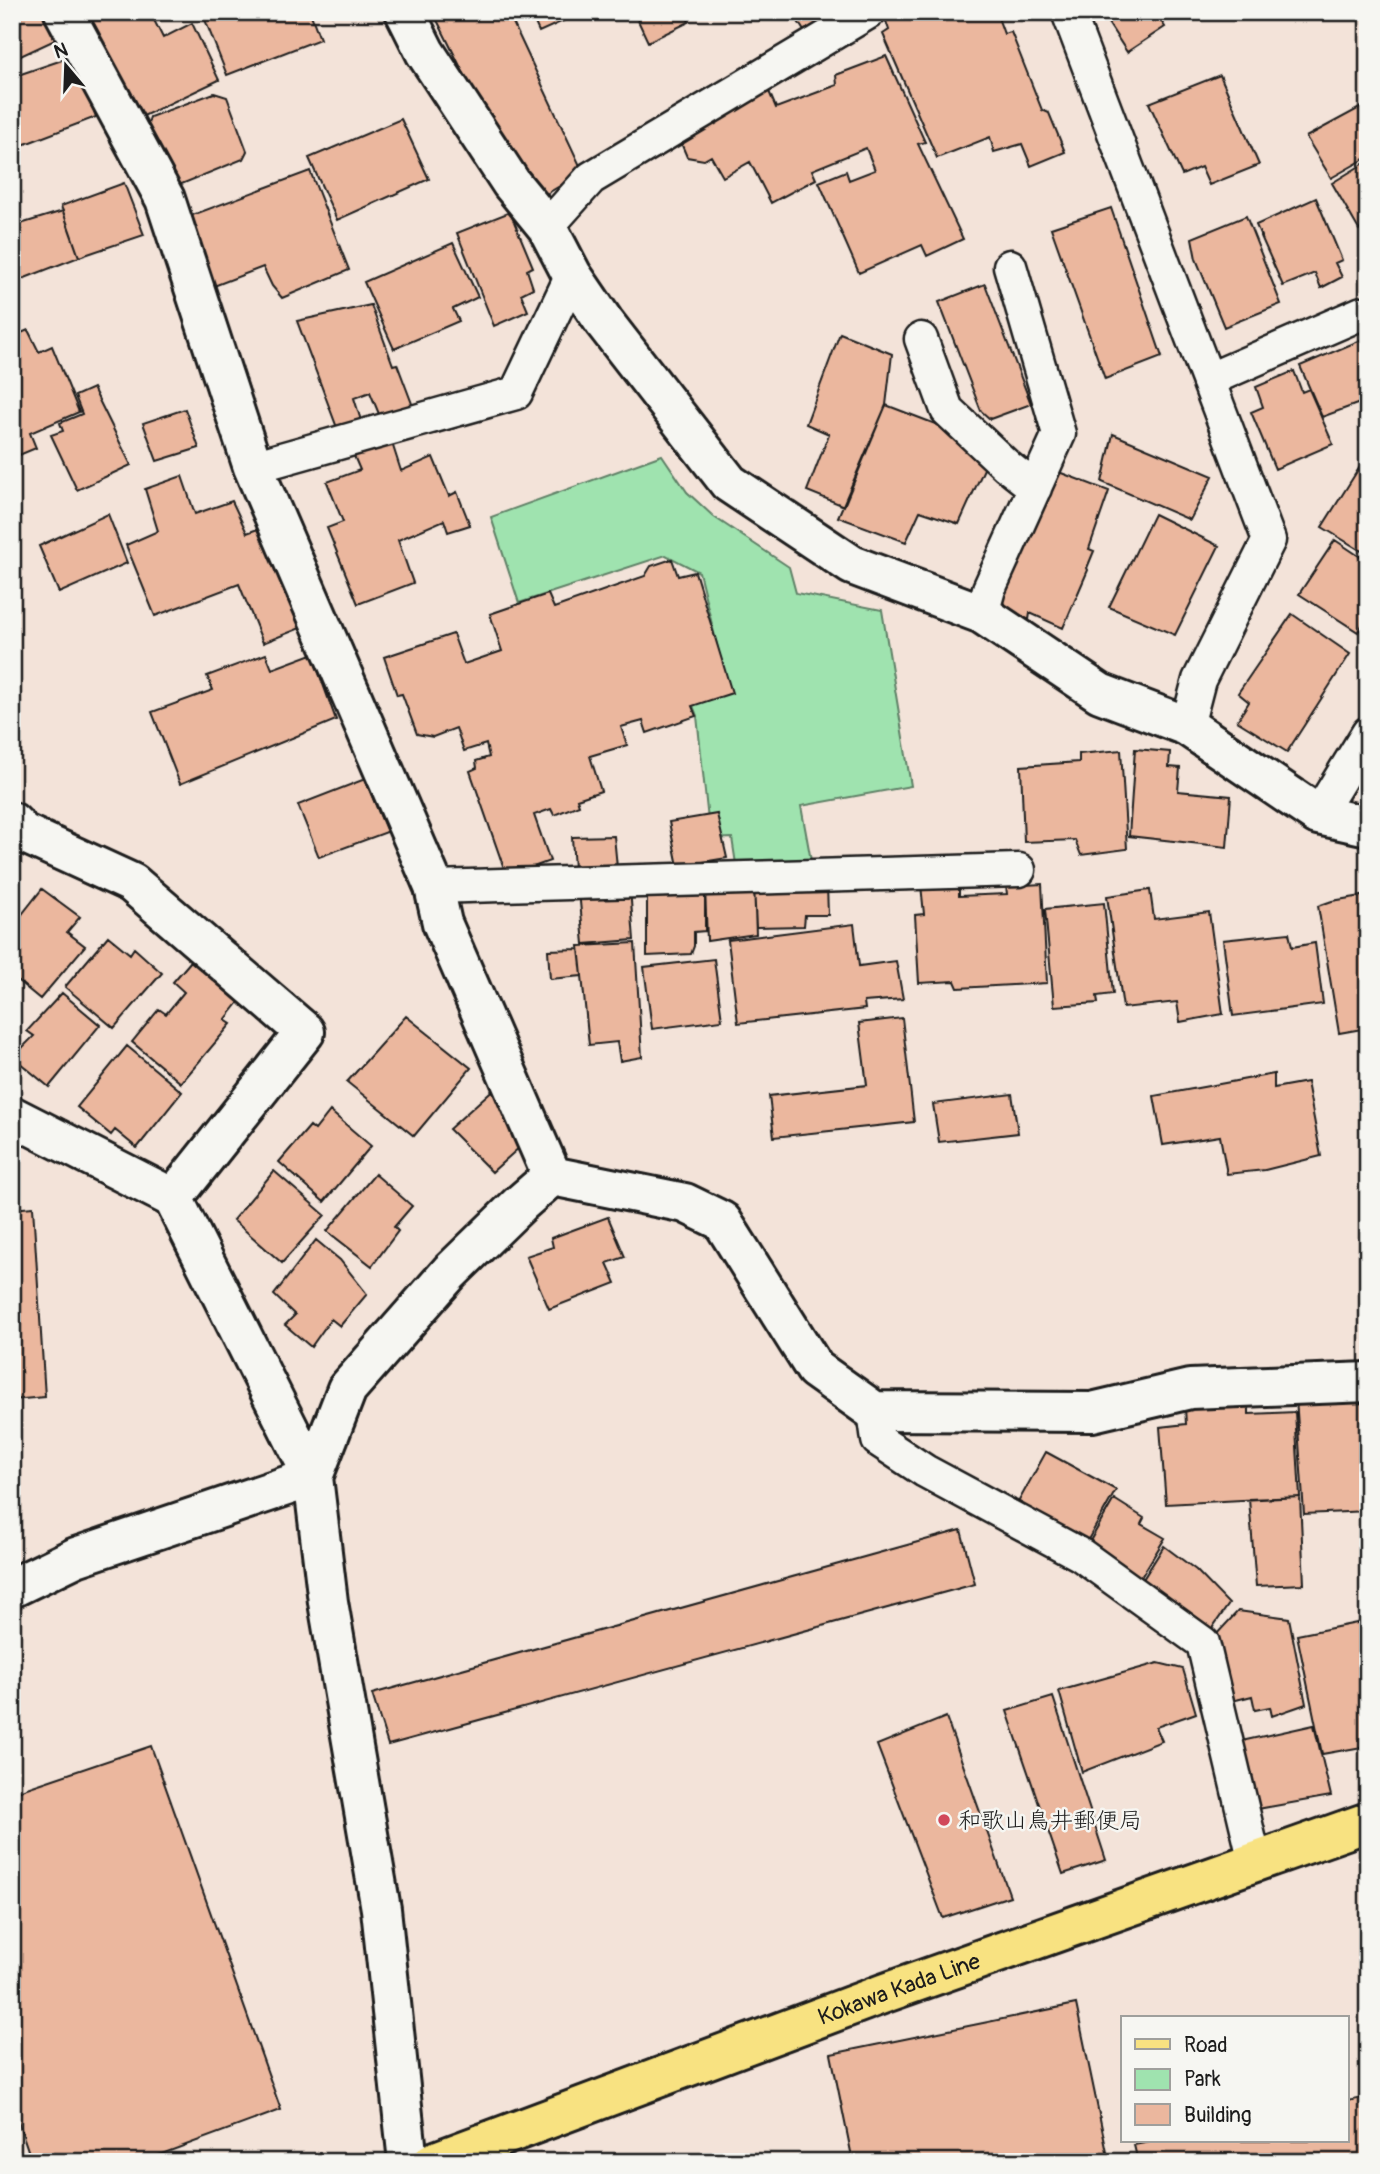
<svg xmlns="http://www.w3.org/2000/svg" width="1380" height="2174" viewBox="0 0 1380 2174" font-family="Pangolin,'Klee One',sans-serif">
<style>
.green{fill:#9fe3af;stroke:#5e8066;stroke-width:2}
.building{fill:#ebb79e;stroke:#1c1c1c;stroke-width:2}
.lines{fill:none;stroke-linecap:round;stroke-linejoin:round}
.service-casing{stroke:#1c1c1c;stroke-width:37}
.minor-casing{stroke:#1c1c1c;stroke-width:44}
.primary-casing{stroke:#1c1c1c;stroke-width:44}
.service{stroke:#f6f6f2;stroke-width:32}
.minor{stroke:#f6f6f2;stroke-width:38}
.primary{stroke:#f8e281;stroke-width:38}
.poi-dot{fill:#d1495b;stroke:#f6f6f2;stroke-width:2.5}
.labels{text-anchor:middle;stroke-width:5;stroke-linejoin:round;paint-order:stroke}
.poi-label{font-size:23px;fill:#1c1c1c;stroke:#f6f6f2;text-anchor:start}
.street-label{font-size:23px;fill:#1c1c1c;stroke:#f6f6f2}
</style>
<rect width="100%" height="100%" fill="#f3e3d9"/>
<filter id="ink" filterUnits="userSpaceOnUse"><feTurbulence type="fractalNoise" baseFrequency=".0143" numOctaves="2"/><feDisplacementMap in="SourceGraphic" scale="14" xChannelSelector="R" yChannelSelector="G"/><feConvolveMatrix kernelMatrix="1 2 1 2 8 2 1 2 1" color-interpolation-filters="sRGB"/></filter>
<g filter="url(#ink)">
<path class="green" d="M 662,455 L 687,492 L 714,517 L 789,567 L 796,593 L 882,610 L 911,786 L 801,806 L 812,866 L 736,864 L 732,838 L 710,839 L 697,716 L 692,703 L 728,689 L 699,572 L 666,555 L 519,603 L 491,517 Z"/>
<path class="building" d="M 12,12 L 42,12 L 55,40 L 12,60 Z
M 79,12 L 150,12 L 163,38 L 192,23 L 219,80 L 133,121 Z
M 202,12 L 310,12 L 320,39 L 227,75 Z
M 433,12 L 508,12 L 583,172 L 543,196 L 462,84 L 468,82 Z
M 530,12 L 583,12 L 539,32 Z
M 634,12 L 685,12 L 689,22 L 648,42 Z
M 792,12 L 835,12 L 804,31 Z
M 883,12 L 996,12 L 1004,34 L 1011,32 L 1042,110 L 1049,113 L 1065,152 L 1031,166 L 1022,144 L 994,152 L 990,137 L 937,158 L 883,34 L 889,30 Z
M 1101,12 L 1155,12 L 1165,27 L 1127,52 Z
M 74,56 L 96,117 L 12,149 L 12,77 Z
M 886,56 L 925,142 L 918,144 L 963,239 L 927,256 L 922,245 L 859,273 L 819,182 L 846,171 L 849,180 L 875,170 L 866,148 L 812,170 L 816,179 L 771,203 L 750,162 L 723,177 L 711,156 L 704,160 L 687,157 L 678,136 L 768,89 L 776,108 L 837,85 L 836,75 Z
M 1220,75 L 1259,165 L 1209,185 L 1201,167 L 1182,175 L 1149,103 Z
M 214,93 L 227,97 L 247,151 L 243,159 L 167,190 L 146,130 L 150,117 Z
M 1365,105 L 1368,110 L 1368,157 L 1331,178 L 1306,137 Z
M 401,119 L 429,179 L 337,220 L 309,158 Z
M 1368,161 L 1368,225 L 1359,230 L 1332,183 Z
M 310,171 L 349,270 L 282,298 L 272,286 L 263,267 L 214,286 L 187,217 Z
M 124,183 L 144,235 L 79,257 L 61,206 Z
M 1316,198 L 1342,260 L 1335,263 L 1342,277 L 1321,288 L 1315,273 L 1283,286 L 1256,225 Z
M 1111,208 L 1162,357 L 1105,379 L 1051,228 Z
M 63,211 L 79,257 L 12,283 L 12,221 L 14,226 Z
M 510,212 L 533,267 L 527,270 L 533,288 L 521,294 L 528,311 L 494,326 L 457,233 Z
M 1246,216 L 1281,304 L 1224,327 L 1196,259 L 1192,238 Z
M 453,243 L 478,297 L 453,309 L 459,321 L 394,349 L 364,282 Z
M 985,284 L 1031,404 L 990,419 L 981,411 L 939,302 Z
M 371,305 L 393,365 L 397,364 L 414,409 L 381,419 L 370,392 L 354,398 L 363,427 L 339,433 L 297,321 Z
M 28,330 L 39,352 L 52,346 L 79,412 L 30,433 L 36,448 L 12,458 L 12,337 Z
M 840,333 L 892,354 L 886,405 L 844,506 L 807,491 L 829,434 L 806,424 Z
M 1368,337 L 1368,400 L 1322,417 L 1300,366 Z
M 1294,371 L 1302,392 L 1309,389 L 1333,444 L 1275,469 L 1251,412 L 1263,407 L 1256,387 Z
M 93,388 L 131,465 L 77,490 L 51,435 L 63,431 L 60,423 L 82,414 L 75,396 Z
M 886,405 L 951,430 L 988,460 L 959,524 L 920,511 L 906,542 L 838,517 Z
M 185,409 L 199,448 L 157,461 L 143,423 Z
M 1113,434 L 1213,476 L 1190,520 L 1102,482 Z
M 392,443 L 401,471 L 433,457 L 449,496 L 457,492 L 470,525 L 448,532 L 444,520 L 398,540 L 413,583 L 358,604 L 327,528 L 343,522 L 327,482 L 360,470 L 354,456 Z
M 1361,465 L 1368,469 L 1368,555 L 1322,527 Z
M 1056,471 L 1109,491 L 1089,549 L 1094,551 L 1087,568 L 1088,570 L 1063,628 L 1030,613 L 1029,620 L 1000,604 Z
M 182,476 L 195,514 L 232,501 L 247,533 L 271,524 L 313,623 L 263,643 L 239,584 L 155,616 L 126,545 L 158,531 L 145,489 Z
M 108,514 L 127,563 L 59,593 L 39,546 Z
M 1154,514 L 1219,546 L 1175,635 L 1109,607 Z
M 1335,540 L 1368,562 L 1368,615 L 1358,632 L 1299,594 Z
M 672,559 L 678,576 L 695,572 L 732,693 L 692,706 L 696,716 L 647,733 L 643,721 L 621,727 L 627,745 L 590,756 L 601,791 L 577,799 L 579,805 L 554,815 L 551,809 L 534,815 L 550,861 L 522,871 L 506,874 L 470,771 L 477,768 L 476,761 L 489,757 L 486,744 L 464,751 L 456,728 L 433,737 L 417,734 L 402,694 L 397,695 L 384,657 L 453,634 L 464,664 L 502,651 L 490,614 L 548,594 L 554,608 L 645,576 L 651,566 Z
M 1292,614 L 1350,654 L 1287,752 L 1237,721 L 1249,702 L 1238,693 Z
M 266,654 L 272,669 L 312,654 L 336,720 L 180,784 L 152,712 L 213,690 L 207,676 Z
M 1135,749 L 1170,752 L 1169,767 L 1180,768 L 1178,791 L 1231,796 L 1227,847 L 1129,836 Z
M 1121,750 L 1127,849 L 1081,855 L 1075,840 L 1024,842 L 1021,766 L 1079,762 L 1079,754 Z
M 365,779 L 387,832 L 319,857 L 298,805 Z
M 717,814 L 727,858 L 678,866 L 669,822 Z
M 614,836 L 617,867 L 574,869 L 572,837 Z
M 959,884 L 959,896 L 1007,894 L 1006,886 L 1042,884 L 1047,983 L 958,988 L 955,981 L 919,983 L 915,915 L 924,914 L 921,885 Z
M 754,885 L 756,934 L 707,941 L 705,886 Z
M 754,885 L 827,885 L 828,915 L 805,915 L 804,926 L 756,927 Z
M 647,886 L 705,886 L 705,931 L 694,932 L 694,946 L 691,954 L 647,956 Z
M 630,888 L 634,940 L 584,944 L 579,891 Z
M 42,889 L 80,917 L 67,932 L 85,946 L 40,999 L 12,976 L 12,927 Z
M 1150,890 L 1154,919 L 1209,912 L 1223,1014 L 1180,1022 L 1177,1002 L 1123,1008 L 1107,896 Z
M 1368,895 L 1368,1028 L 1339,1033 L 1318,906 L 1332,901 Z
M 1104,903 L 1113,994 L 1097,996 L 1098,1003 L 1054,1006 L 1045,909 Z
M 854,924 L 859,966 L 896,961 L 903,999 L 864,1002 L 865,1009 L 738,1023 L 728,940 Z
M 1289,933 L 1292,947 L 1315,943 L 1323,1004 L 1233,1016 L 1223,940 Z
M 108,936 L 130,954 L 134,948 L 162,973 L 114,1028 L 65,987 Z
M 635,943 L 642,1057 L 620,1061 L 617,1042 L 589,1045 L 579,946 Z
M 579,949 L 582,976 L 550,979 L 548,950 Z
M 714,959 L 722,1020 L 652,1029 L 644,967 Z
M 191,961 L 240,1001 L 225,1020 L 231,1024 L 181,1083 L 132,1042 L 159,1009 L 166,1014 L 184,992 L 173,982 Z
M 62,993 L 100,1025 L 49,1087 L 13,1057 L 34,1036 L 27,1031 Z
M 406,1016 L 471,1068 L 414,1136 L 347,1082 Z
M 902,1018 L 914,1122 L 774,1137 L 769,1096 L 867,1085 L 859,1023 Z
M 127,1046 L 182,1092 L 137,1148 L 115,1130 L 111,1135 L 77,1107 Z
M 1368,1059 L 1368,1100 L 1362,1060 Z
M 1274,1074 L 1274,1088 L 1307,1082 L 1321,1156 L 1265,1170 L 1227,1174 L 1220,1136 L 1163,1145 L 1154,1096 Z
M 498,1085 L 521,1146 L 492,1172 L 449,1129 Z
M 1012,1094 L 1018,1133 L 939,1142 L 933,1104 Z
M 330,1111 L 371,1146 L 324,1202 L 279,1162 L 310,1126 L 315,1130 Z
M 274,1171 L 325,1215 L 282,1263 L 233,1220 Z
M 375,1174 L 412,1206 L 394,1227 L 398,1231 L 372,1266 L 327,1231 Z
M 33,1207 L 45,1397 L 12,1400 L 12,1209 Z
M 608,1217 L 625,1257 L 607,1263 L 616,1283 L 549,1309 L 526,1256 L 553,1247 L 551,1238 Z
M 316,1240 L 340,1260 L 367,1294 L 340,1326 L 331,1319 L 311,1347 L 285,1325 L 295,1315 L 274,1295 Z
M 1368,1395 L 1368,1511 L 1304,1514 L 1296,1398 Z
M 1249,1404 L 1249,1414 L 1295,1412 L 1300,1497 L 1166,1504 L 1160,1427 L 1186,1424 L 1185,1408 Z
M 1046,1452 L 1116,1490 L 1085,1545 L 1016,1506 Z
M 1300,1497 L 1304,1584 L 1256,1586 L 1249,1499 Z
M 1114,1499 L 1144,1518 L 1141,1524 L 1165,1538 L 1138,1582 L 1086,1548 Z
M 961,1530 L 975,1584 L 388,1745 L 372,1694 Z
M 1164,1546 L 1196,1570 L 1229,1604 L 1210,1631 L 1140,1584 Z
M 1238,1611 L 1289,1618 L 1306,1704 L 1272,1716 L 1270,1707 L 1255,1710 L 1252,1696 L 1228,1702 L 1214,1637 Z
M 1362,1622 L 1368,1649 L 1368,1652 L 1362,1653 L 1368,1685 L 1368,1746 L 1322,1754 L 1297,1635 Z
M 1368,1652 L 1368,1685 L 1362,1653 Z
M 1158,1663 L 1183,1669 L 1196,1713 L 1156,1727 L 1162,1741 L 1082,1772 L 1059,1691 Z
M 1053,1697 L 1106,1860 L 1063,1874 L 1007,1711 Z
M 946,1717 L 1010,1896 L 943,1918 L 877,1745 Z
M 1314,1725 L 1331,1796 L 1252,1810 L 1237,1742 Z
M 151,1746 L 281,2110 L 140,2162 L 32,2162 L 12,2103 L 12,1793 Z
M 1076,2004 L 1109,2162 L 853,2162 L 831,2054 Z
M 1368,2097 L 1368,2162 L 1138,2162 L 1134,2145 L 1155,2141 L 1347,2141 L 1347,2101 Z"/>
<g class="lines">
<g class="service-casing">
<path id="service" d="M 1068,12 L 1269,540 L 1199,680 L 1187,726
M 547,227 L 591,178 L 869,12
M 921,339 L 947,410 L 1007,466 L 1035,488
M 1208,380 L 1362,313
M 253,467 L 516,393 L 572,275
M 982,614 L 989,589 L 1059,434 L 1010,266
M 1318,815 L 1368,733
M 434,887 L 1019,870
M 874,1411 L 878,1440 L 925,1471 L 1081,1555 L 1203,1643 L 1255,1862"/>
</g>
<g class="minor-casing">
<path id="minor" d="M 64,12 L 165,199 L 253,467 L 434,887 L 442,923 L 552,1176
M 405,12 L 425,52 L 511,183 L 547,227 L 572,275 L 604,322 L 729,483 L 852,565 L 982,614 L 1100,693 L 1187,726 L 1318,815 L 1368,826
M 12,822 L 23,833 L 132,883 L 305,1032 L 173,1198
M 12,1116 L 173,1198 L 313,1477 L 76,1557 L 12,1588
M 552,1176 L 685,1203 L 722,1221 L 815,1369 L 874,1411 L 1092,1412 L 1190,1389 L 1368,1382
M 408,2162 L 381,1909 L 328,1602 L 313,1477 L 347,1389 L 450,1272 L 521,1203 L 552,1176"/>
</g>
<g class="primary-casing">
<g id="primary">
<path id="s1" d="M 433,2162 L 885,1993 L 1368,1822"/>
</g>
</g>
<use href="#service" class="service"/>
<use href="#minor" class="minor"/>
<use href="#primary" class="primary"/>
</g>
</g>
<circle class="poi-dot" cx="944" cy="1820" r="7"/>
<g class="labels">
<g class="poi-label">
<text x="958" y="1828">和歌山鳥井郵便局</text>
</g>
<g class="street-label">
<text dy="8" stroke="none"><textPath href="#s1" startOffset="497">Kokawa Kada Line</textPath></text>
</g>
</g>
<rect width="1380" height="2174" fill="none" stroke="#f6f6f2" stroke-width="42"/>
<rect x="21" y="21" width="1338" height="2132" fill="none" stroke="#1c1c1c" stroke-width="2.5" filter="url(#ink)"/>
<rect x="1121" y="2016" width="228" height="126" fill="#f6f6f2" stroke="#9f9f9c" stroke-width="2"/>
<rect x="1135" y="2039" width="35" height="10" fill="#f8e281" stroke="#9f9f9c" stroke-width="2"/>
<text x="1184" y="2052" font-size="21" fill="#1c1c1c">Road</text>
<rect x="1135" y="2069" width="35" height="21" fill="#9fe3af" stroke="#9f9f9c" stroke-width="2"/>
<text x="1184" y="2086" font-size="21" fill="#1c1c1c">Park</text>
<rect x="1135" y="2104" width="35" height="21" fill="#ebb79e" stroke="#9f9f9c" stroke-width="2"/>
<text x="1184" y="2122" font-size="21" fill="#1c1c1c">Building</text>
<g transform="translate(66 66) rotate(341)" stroke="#f6f6f2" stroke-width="5" paint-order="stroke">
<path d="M0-5L12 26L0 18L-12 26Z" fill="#1c1c1c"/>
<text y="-10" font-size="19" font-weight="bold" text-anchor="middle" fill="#1c1c1c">N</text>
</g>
</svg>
